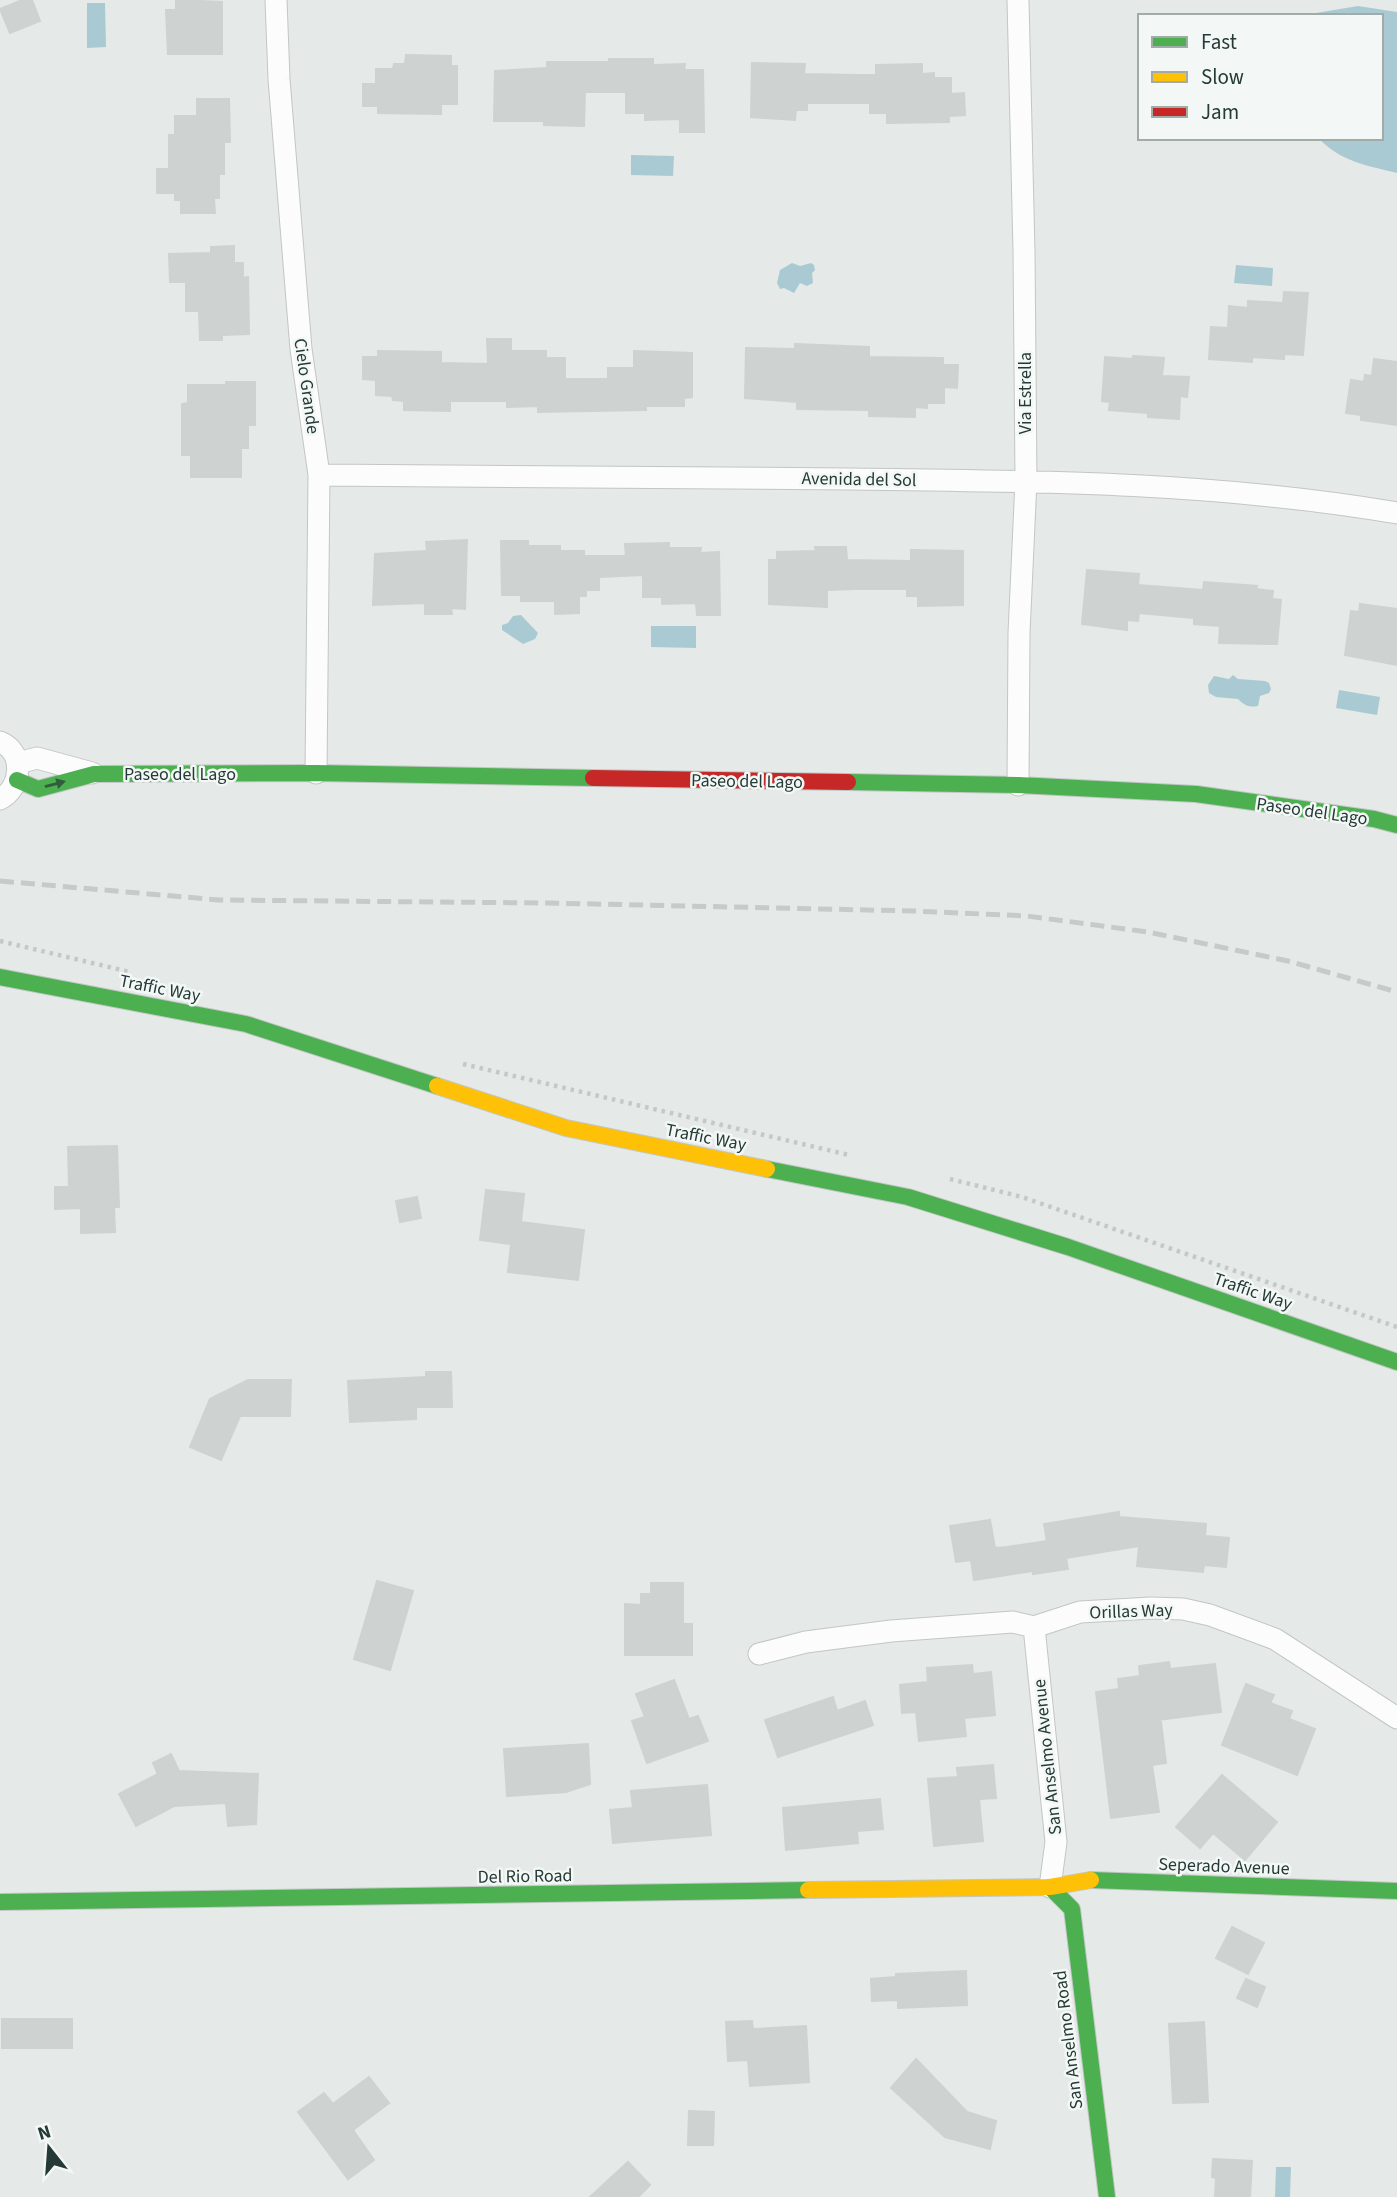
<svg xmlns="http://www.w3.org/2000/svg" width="1397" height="2197" viewBox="0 0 1397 2197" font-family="'Source Sans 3',sans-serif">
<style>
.water{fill:#aacad3}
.building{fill:#ced2d0;stroke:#ced2d0;stroke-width:2}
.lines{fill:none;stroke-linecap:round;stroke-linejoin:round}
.street-casing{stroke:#c2c6c4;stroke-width:23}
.fast-casing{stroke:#c1c7c5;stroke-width:18}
.slow-casing{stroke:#c1c7c5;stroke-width:18}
.jam-casing{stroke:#c1c7c5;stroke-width:18}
.path{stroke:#c2c9c6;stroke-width:4.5;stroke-dasharray:3.5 5;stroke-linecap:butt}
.street{stroke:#fbfcfb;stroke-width:21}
.fast{stroke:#4caf50;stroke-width:16}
.slow{stroke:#ffc107;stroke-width:16}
.jam{stroke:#c62828;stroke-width:16}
.rail{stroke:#c7caca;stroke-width:5;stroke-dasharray:14 7;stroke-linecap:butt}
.oneway{fill:#315d3e}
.labels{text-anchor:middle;stroke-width:5;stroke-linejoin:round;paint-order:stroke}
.street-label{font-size:18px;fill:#253a36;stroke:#f3f8f6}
</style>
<rect width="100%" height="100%" fill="#e5e9e7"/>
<path class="water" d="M 87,3 L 105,3 L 106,47 L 87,48 Z
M 1358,6 L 1397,12 L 1397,173 C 1365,165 1342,162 1318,138 L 1381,138 L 1381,16 L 1312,16 L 1316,13 Z
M 631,155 L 674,156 L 673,176 L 631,175 Z
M 792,263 L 800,266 L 811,263 L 814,265 L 815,270 L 812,273 L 813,283 L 807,286 L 800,283 L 794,293 L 784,288 L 780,289 L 777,283 L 780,270 Z
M 1236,265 L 1273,268 L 1272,286 L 1234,283 Z
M 521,615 L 538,633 L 535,639 L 523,644 L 502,630 L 502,625 L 508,623 L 513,616 Z
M 651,626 L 696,626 L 696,648 L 651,647 Z
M 1233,675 L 1238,679 L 1265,681 L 1269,683 L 1271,689 L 1269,693 L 1260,696 L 1258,706 C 1249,708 1244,705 1238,699 L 1216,697 L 1209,693 L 1208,685 L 1214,676 L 1229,679 Z
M 1339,690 L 1380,697 L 1377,715 L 1336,708 Z
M 1276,2167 L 1291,2167 L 1290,2197 L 1275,2197 Z"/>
<path class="building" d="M 22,0 L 32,0 L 40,21 L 10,33 L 0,9 Z
M 176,0 L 222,2 L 222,54 L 168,54 L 166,10 L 176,10 Z
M 406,55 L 451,56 L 451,66 L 457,66 L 457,104 L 441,104 L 441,114 L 378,113 L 378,106 L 363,106 L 363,84 L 376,84 L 376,69 L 393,69 L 394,64 L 405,64 Z
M 609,59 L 653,59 L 653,65 L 685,64 L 684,70 L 703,70 L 704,132 L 680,132 L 680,119 L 645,120 L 645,113 L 626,113 L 626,92 L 585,92 L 584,126 L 544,125 L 544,121 L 494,121 L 495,71 L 547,68 L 547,62 L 609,62 Z
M 752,63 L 805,64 L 804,74 L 857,75 L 876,75 L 876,65 L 922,64 L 922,74 L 934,73 L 934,78 L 951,78 L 951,94 L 964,93 L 965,115 L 949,116 L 949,122 L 887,123 L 887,113 L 870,113 L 870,103 L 807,103 L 807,110 L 796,110 L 795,120 L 751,117 Z
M 197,99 L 229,99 L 230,142 L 224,142 L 224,174 L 219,174 L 219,198 L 214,198 L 215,213 L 181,213 L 181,200 L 175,200 L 175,193 L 157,193 L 157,169 L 169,169 L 169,135 L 175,135 L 175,116 L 197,116 Z
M 234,246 L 234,263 L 243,263 L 243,278 L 248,277 L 249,334 L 222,335 L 222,340 L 200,340 L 199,311 L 186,311 L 186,282 L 170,282 L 169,254 L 211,253 L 211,247 Z
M 1284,292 L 1308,293 L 1303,355 L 1284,354 L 1284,359 L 1252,357 L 1252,362 L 1209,359 L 1211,327 L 1228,328 L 1229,306 L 1248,308 L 1248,301 L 1283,303 Z
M 487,339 L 511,339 L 511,351 L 546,351 L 546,358 L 565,358 L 565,379 L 608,379 L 608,368 L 634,368 L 634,351 L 692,353 L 692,397 L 684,398 L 684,406 L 646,406 L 646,410 L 538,412 L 538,406 L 507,407 L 507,401 L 450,401 L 450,411 L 404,410 L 404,401 L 393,400 L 392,396 L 376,395 L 376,380 L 363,379 L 363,357 L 378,357 L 378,351 L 441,352 L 441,363 L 488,364 Z
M 795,344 L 869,347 L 869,357 L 943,358 L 943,365 L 958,365 L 957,388 L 944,387 L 944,403 L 927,403 L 927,408 L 915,407 L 915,417 L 869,416 L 869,410 L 797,409 L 797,402 L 745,398 L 746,348 L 795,349 Z
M 1133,356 L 1164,358 L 1162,376 L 1189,377 L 1187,397 L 1180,396 L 1179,419 L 1148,417 L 1148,413 L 1109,410 L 1110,402 L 1102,401 L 1105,357 L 1133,359 Z
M 1374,359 L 1397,362 L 1397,425 L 1361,420 L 1361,415 L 1346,413 L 1351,380 L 1364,382 L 1365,375 L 1372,376 Z
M 226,382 L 255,382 L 255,425 L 248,425 L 248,448 L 241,448 L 241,477 L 191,477 L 191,455 L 182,455 L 182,404 L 188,403 L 188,385 L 226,385 Z
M 467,540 L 465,609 L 451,608 L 452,614 L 425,614 L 425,603 L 373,605 L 375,554 L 427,551 L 426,542 Z
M 501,541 L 528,541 L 528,546 L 560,546 L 560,551 L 584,551 L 584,556 L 626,556 L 625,544 L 669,543 L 669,548 L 701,548 L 700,553 L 719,552 L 720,615 L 697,615 L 696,603 L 662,604 L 662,597 L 643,597 L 643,575 L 599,577 L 599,590 L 586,590 L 586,596 L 579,596 L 579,613 L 555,614 L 555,601 L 521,601 L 521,595 L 502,595 Z
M 815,547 L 846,547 L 847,560 L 911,561 L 911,550 L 963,551 L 963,605 L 918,606 L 918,596 L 907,596 L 907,589 L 853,589 L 827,590 L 827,607 L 769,604 L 769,560 L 777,560 L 777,552 L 816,551 Z
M 1087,570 L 1139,574 L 1138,585 L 1203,590 L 1204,582 L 1257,586 L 1256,589 L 1273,591 L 1272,599 L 1281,600 L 1277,644 L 1219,643 L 1220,626 L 1194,624 L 1194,618 L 1139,613 L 1138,621 L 1127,620 L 1127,630 L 1082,624 Z
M 1360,604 L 1397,609 L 1397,665 L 1345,655 L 1351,611 L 1359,612 Z
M 117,1146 L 119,1207 L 114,1207 L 115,1232 L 81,1233 L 81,1208 L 55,1209 L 55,1187 L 69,1187 L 68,1147 Z
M 486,1190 L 524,1194 L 521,1222 L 584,1230 L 578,1280 L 508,1272 L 511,1244 L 480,1240 Z
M 417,1197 L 421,1218 L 400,1222 L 396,1201 Z
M 426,1372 L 451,1372 L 452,1407 L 416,1407 L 416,1419 L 350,1422 L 348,1381 L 426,1377 Z
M 248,1380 L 291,1380 L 290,1416 L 240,1416 L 221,1460 L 190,1447 L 210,1399 Z
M 1119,1512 L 1119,1517 L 1206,1524 L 1205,1536 L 1229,1538 L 1226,1567 L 1204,1565 L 1203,1572 L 1137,1566 L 1139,1546 L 1066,1558 L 1068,1569 L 1033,1574 L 1033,1571 L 974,1580 L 971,1560 L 956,1562 L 950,1526 L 990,1520 L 995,1548 L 1007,1547 L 1047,1541 L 1044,1524 Z
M 377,1581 L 413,1591 L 390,1670 L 354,1659 Z
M 651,1583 L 683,1583 L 683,1624 L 692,1624 L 692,1655 L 625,1655 L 625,1604 L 641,1605 L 641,1594 L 651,1594 Z
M 1169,1662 L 1170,1669 L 1215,1664 L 1221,1712 L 1158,1720 L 1161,1722 L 1166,1763 L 1152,1765 L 1159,1812 L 1111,1818 L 1096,1692 L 1119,1689 L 1118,1679 L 1140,1676 L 1139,1666 Z
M 972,1665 L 973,1674 L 991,1672 L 995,1715 L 964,1718 L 966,1736 L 919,1741 L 916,1712 L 902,1713 L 900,1685 L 928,1682 L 927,1668 Z
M 674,1680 L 689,1719 L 698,1716 L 708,1741 L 647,1763 L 632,1721 L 645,1717 L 636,1694 Z
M 1246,1684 L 1274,1695 L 1270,1703 L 1292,1711 L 1289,1719 L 1315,1729 L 1297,1775 L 1222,1745 Z
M 833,1697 L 837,1711 L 865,1701 L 873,1725 L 778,1757 L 765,1720 Z
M 588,1744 L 590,1784 L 566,1792 L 507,1796 L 504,1749 Z
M 171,1754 L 179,1771 L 258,1774 L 256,1824 L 228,1826 L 226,1803 L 174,1806 L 136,1826 L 119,1794 L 158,1774 L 153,1763 Z
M 993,1765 L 996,1798 L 979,1799 L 983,1841 L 934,1846 L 928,1779 L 958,1777 L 957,1768 Z
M 1222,1775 L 1277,1822 L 1245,1860 L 1213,1833 L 1200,1848 L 1176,1827 Z
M 707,1785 L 711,1835 L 613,1843 L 610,1810 L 633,1808 L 631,1791 Z
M 880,1799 L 883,1829 L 857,1831 L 858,1843 L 786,1850 L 783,1808 Z
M 1232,1927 L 1264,1943 L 1248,1974 L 1216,1958 Z
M 966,1971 L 967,2005 L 898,2008 L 898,2000 L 872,2001 L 871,1979 L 896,1977 L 896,1974 Z
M 1246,1979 L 1265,1987 L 1257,2007 L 1237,1998 Z
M 2,2019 L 72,2019 L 72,2048 L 2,2048 Z
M 752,2021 L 753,2029 L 806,2026 L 809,2082 L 750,2086 L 748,2060 L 728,2061 L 726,2022 Z
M 1204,2022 L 1208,2102 L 1173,2103 L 1169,2024 Z
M 916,2059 L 967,2112 L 996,2121 L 990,2149 L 945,2137 L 891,2088 Z
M 369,2077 L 389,2103 L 353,2130 L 374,2160 L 348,2179 L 298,2112 L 324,2093 L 333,2104 Z
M 689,2111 L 714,2112 L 713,2145 L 688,2145 Z
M 1213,2159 L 1252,2161 L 1250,2197 L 1215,2197 L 1216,2178 L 1212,2177 Z
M 628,2162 L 650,2185 L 638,2197 L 590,2197 Z"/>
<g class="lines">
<g class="street-casing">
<path id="street" d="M 276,0 L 279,79 L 301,349 L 319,475 L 316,773
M 319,475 C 497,476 674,478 851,479 C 1035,481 1215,482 1397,513
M 0,742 C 25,752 22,788 0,799
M 18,763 L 37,758 L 92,773
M 1018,785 L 1019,633 L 1026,481 L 1024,251 L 1018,0
M 1034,1627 L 1056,1842 L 1050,1887
M 759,1654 L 806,1642 L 891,1631 L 1013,1622 L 1034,1627 L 1080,1612 L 1151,1608 L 1183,1609 L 1210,1615 L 1275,1639 L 1397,1718"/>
</g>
<g class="fast-casing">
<path id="fast" d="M 17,780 L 38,789 L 94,774 L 316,773 L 593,778
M 848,782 L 1018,785 L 1196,794 L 1374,819 L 1397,825
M 0,977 L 246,1024 L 437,1086
M 767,1169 L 908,1197 L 1068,1247 L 1397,1362
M 1091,1880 L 1397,1891
M 1050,1887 L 1072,1909 L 1107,2197
M 0,1902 L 808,1890"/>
</g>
<g class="slow-casing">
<path id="slow" d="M 437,1086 L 566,1128 L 767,1169
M 808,1890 L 1050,1887 L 1091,1880"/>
</g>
<g class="jam-casing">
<path id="jam" d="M 593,778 L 848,782"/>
</g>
<path class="path" d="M 0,941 L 130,972
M 463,1064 L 849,1155
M 950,1179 L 1022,1197 L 1397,1327"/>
<use href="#street" class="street"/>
<use href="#fast" class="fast"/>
<use href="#slow" class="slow"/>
<use href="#jam" class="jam"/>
<path class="rail" d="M 0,881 L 219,900 L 548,903 L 914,911 L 1027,916 L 1148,932 L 1288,961 L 1397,992"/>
</g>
<defs><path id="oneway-solid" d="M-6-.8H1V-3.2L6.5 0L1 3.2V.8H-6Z" transform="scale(1.75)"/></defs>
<use class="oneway" href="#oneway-solid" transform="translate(55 784) rotate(-15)"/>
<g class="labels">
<g class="street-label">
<text transform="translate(307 386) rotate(82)" y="6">Cielo Grande</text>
<text transform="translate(1025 393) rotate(-90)" y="6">Via Estrella</text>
<text transform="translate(859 479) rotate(1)" y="6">Avenida del Sol</text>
<text x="180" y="780">Paseo del Lago</text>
<text transform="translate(747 781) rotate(1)" y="6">Paseo del Lago</text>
<text transform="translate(1312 811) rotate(8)" y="6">Paseo del Lago</text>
<text transform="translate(160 988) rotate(11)" y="6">Traffic Way</text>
<text transform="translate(706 1137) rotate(11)" y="6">Traffic Way</text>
<text transform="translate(1253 1291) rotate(19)" y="6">Traffic Way</text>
<text transform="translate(1131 1611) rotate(-2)" y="6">Orillas Way</text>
<text transform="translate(1047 1757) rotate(-96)" y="6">San Anselmo Avenue</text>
<text transform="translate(1224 1866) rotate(2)" y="6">Seperado Avenue</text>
<text transform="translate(525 1876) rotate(-1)" y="6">Del Rio Road</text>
<text transform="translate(1068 2040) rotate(-97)" y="6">San Anselmo Road</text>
</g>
</g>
<rect x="1138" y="14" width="245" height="126" fill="#f3f8f6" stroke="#a1aca9" stroke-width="2"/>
<rect x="1152" y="37" width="35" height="10" fill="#4caf50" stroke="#a1aca9" stroke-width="2"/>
<text x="1201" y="49" font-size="21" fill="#253a36">Fast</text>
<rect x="1152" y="72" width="35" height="10" fill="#ffc107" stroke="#a1aca9" stroke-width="2"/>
<text x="1201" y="84" font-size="21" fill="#253a36">Slow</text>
<rect x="1152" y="107" width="35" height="10" fill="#c62828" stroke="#a1aca9" stroke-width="2"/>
<text x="1201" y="119" font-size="21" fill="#253a36">Jam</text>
<g transform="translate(49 2148) rotate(343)" stroke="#f3f8f6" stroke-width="5" paint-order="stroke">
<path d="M0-5L12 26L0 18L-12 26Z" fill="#253a36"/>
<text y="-10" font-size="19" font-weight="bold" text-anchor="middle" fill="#253a36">N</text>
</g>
</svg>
